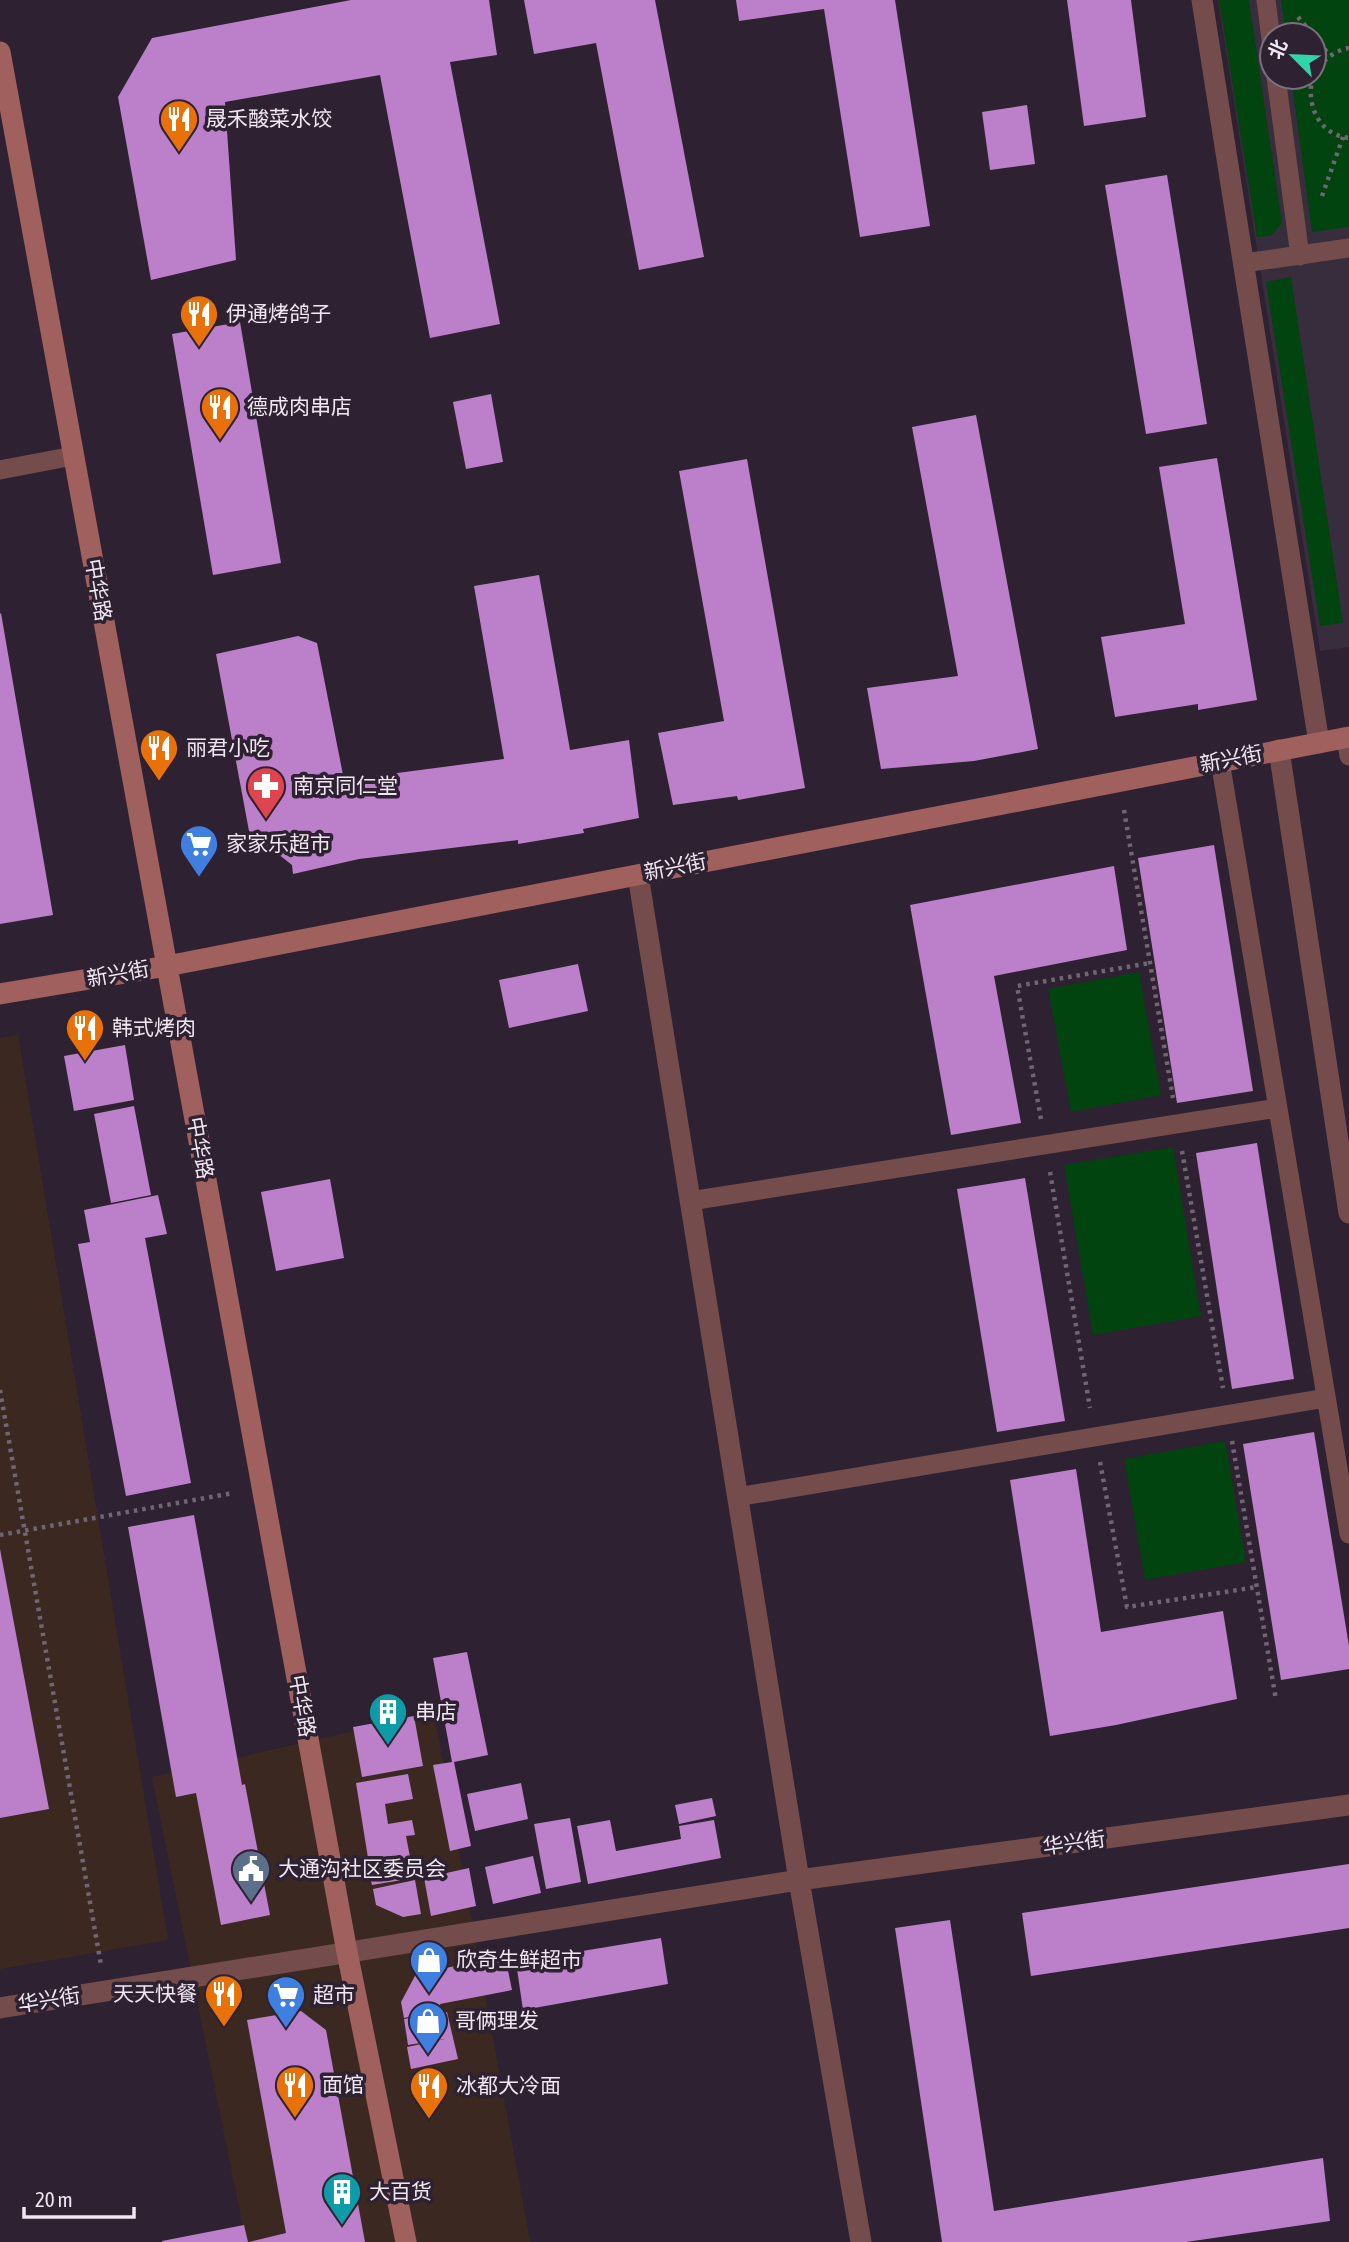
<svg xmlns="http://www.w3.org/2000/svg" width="1349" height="2242" viewBox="0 0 1349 2242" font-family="'Asap Condensed','Noto Sans SC',sans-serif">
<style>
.commercial{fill:#3b2921}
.medical{fill:#382d3c;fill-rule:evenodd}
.green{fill:#01440f}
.building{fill:#bb80c9}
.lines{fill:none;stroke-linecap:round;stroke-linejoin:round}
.path{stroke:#716574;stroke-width:4.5;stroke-dasharray:3.5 5;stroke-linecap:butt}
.lane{stroke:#744c4b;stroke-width:19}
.street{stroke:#744c4b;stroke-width:21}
.secondary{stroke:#9f605e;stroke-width:21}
.labels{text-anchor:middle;stroke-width:7;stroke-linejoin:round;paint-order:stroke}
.poi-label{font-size:21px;fill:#efe6f1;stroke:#2e2131;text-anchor:start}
.street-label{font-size:21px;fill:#efe6f1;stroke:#2e2131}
</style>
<rect width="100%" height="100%" fill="#2e2131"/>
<path class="commercial" d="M 18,1035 L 168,1940 L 0,1969 L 0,1038 Z
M 434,1713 L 530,2242 L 246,2242 L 152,1777 Z"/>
<path class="medical" d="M 1218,0 L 1349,0 L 1349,647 L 1320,651 ZM 1272,35 L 1314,35 L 1314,77 L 1272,77 Z"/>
<path class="green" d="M 1219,0 L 1249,0 L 1282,223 L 1271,236 L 1257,237 Z
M 1281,0 L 1349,0 L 1349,227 L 1312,232 L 1291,77 L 1314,77 L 1314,35 L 1286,35 Z
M 1291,277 L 1343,623 L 1320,626 L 1266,282 Z
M 1139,972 L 1161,1095 L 1071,1112 L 1048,989 Z
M 1173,1147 L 1201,1316 L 1093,1335 L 1064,1165 Z
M 1225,1441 L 1246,1562 L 1145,1580 L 1124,1459 Z"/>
<path class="building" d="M 351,0 L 489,0 L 497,55 L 450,62 L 500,324 L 430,338 L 380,75 L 225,102 L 236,260 L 151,280 L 118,97 L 152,38 Z
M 524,0 L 655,0 L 704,257 L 639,270 L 596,43 L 534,54 Z
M 736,0 L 895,0 L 930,226 L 860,237 L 824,9 L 739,21 Z
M 1067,0 L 1131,0 L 1146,117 L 1084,126 Z
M 1027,105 L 1035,164 L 990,170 L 982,112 Z
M 1167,175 L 1207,424 L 1146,434 L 1105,185 Z
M 240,322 L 281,563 L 213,575 L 172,334 Z
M 491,394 L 503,462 L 466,469 L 453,402 Z
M 976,415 L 1038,749 L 974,761 L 881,769 L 867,688 L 958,676 L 912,427 Z
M 1217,458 L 1257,700 L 1198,710 L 1198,704 L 1115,717 L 1101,637 L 1185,624 L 1159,467 Z
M 747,459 L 805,788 L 738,800 L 737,796 L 673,805 L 658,733 L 724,721 L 679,471 Z
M 539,575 L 570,750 L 629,740 L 639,818 L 583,829 L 584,833 L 518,844 L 518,840 L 359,859 L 293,874 L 292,865 L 249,831 L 216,654 L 298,636 L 317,643 L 344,780 L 504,759 L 474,586 Z
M 1,613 L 53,915 L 0,924 L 0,614 Z
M 1214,845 L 1253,1091 L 1177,1103 L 1138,858 Z
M 1114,866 L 1127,950 L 994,976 L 1021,1123 L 951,1135 L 910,905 Z
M 578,964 L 588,1011 L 509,1028 L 499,980 Z
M 125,1045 L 134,1100 L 74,1111 L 64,1056 Z
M 134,1106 L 151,1195 L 111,1203 L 94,1114 Z
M 1257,1143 L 1294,1379 L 1232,1389 L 1196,1153 Z
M 1025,1178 L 1065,1421 L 997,1432 L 957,1189 Z
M 330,1179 L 344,1258 L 276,1271 L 261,1192 Z
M 158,1195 L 167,1234 L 145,1238 L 191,1483 L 126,1496 L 78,1244 L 90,1242 L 84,1210 Z
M 1314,1432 L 1349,1646 L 1349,1669 L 1281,1680 L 1243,1444 Z
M 1076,1469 L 1101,1632 L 1223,1611 L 1237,1699 L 1116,1725 L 1050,1736 L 1010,1480 Z
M 194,1515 L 242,1785 L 245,1784 L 270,1915 L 221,1925 L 196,1793 L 176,1797 L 128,1527 Z
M 0,1549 L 49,1809 L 0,1818 Z
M 467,1652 L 488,1755 L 454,1762 L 471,1846 L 450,1851 L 433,1765 L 452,1762 L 433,1658 Z
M 414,1716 L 423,1766 L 362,1777 L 353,1727 Z
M 408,1774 L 413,1799 L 385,1804 L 388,1824 L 412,1820 L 415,1835 L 406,1836 L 410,1857 L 382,1862 L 379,1856 L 368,1858 L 356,1783 Z
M 521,1783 L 528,1819 L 475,1831 L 467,1794 Z
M 712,1798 L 716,1816 L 679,1824 L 675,1805 Z
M 570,1818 L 581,1882 L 546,1889 L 534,1824 Z
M 610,1820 L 616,1851 L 681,1839 L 679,1826 L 714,1820 L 721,1858 L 588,1884 L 577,1826 Z
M 533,1856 L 541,1893 L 493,1904 L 485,1867 Z
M 399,1863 L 402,1880 L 372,1885 L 368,1869 Z
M 1349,1864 L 1349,1928 L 1031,1976 L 1022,1913 Z
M 469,1868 L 476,1906 L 431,1916 L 424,1878 Z
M 415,1880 L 421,1914 L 403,1917 L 376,1905 L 373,1889 Z
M 950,1920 L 994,2211 L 1323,2158 L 1330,2221 L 1186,2242 L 942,2242 L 895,1928 Z
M 661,1938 L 668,1984 L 523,2010 L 516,1962 Z
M 505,1956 L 512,1990 L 440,2004 L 441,2010 L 404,2018 L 401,2002 L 416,1974 Z
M 301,2011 L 326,2030 L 365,2242 L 249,2242 L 286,2233 L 247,2020 Z
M 447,2012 L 458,2059 L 411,2069 L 407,2047 L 445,2039 L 408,2045 L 404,2019 Z
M 244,2225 L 248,2242 L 162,2242 L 162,2241 Z"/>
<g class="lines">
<path class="path" d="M 1298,17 L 1313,35
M 1314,36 L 1330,56
M 1314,75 C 1322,61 1333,51 1349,48
M 1313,77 C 1305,104 1319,135 1349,138
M 1322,196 L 1343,137
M 1124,810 L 1173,1098
M 1041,1119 L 1017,986 L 1150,963
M 1182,1151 L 1223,1388
M 1050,1172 L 1090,1408
M 0,1390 L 101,1965
M 1232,1441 L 1276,1700
M 1100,1462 L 1127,1607 L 1257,1587
M 0,1535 L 233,1493"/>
<path class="lane" d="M 1266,0 L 1272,47
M 1276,77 L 1300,256
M 1244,263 L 1349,248
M 0,470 L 73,456
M 1346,738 L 1349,756
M 1220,761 L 1349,1534
M 690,1201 L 1278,1108
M 737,1497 L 1326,1398"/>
<path class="street" d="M 1202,0 L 1319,743
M 1279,750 L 1349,1213
M 638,875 L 799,1880 L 861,2242
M 0,2008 L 799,1880 L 1349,1805"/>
<path class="secondary" d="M 0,52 L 347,1952 L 406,2242
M 0,994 L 167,966 L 1349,737"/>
</g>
<defs>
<g id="restaurant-pin" transform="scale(2.0125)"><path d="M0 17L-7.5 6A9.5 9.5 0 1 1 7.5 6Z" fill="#e8710a" stroke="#2e2131"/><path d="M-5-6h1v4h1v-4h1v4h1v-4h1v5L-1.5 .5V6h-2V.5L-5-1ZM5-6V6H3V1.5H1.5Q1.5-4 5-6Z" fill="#fff"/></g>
<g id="pharmacy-pin" transform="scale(2.0125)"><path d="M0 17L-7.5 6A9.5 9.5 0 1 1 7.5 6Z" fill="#e0444e" stroke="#2e2131"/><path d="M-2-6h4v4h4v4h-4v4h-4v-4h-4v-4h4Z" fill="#fff"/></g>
<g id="supermarket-pin" transform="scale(2.0125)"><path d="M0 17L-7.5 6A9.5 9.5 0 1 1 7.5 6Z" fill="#3f7fe0" stroke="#2e2131"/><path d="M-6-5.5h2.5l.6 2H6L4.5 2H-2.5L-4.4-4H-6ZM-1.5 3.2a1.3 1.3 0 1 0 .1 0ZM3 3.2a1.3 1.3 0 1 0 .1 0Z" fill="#fff"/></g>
<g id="building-pin" transform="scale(2.0125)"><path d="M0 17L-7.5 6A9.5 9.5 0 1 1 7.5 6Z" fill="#0f9aa8" stroke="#2e2131"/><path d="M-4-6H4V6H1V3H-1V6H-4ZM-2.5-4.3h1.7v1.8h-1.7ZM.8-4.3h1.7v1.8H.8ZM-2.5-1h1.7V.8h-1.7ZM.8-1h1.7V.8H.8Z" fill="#fff"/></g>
<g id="civic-pin" transform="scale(2.0125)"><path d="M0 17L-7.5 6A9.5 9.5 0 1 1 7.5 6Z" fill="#5c6f8a" stroke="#2e2131"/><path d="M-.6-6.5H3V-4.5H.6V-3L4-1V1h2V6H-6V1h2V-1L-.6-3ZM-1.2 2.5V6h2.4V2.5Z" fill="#fff"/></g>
<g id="shop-pin" transform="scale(2.0125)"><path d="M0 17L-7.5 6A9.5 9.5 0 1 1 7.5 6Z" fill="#3f7fe0" stroke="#2e2131"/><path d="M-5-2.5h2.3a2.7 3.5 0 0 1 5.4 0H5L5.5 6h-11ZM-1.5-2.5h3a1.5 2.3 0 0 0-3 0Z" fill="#fff"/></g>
</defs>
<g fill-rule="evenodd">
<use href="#restaurant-pin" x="179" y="119"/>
<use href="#restaurant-pin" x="199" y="314"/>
<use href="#restaurant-pin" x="220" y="407"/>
<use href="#restaurant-pin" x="159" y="748"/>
<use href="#pharmacy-pin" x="266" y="786"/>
<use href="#supermarket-pin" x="199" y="844"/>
<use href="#restaurant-pin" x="85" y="1028"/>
<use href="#building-pin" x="388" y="1712"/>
<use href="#civic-pin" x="251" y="1869"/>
<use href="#shop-pin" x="429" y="1960"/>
<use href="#restaurant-pin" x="224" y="1994"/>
<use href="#supermarket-pin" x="286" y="1995"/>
<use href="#shop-pin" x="428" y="2021"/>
<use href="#restaurant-pin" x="295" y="2085"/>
<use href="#restaurant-pin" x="429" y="2086"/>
<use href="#building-pin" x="342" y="2192"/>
</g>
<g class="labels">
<g class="poi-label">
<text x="206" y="126">晟禾酸菜水饺</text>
<text x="226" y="321">伊通烤鸽子</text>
<text x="247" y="414">德成肉串店</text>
<text x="186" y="755">丽君小吃</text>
<text x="293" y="793">南京同仁堂</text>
<text x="226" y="851">家家乐超市</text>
<text x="112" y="1035">韩式烤肉</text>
<text x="415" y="1719">串店</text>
<text x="278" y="1876">大通沟社区委员会</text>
<text x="456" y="1967">欣奇生鲜超市</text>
<text x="197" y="2001" text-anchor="end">天天快餐</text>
<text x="313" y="2002">超市</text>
<text x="455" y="2028">哥俩理发</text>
<text x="322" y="2092">面馆</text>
<text x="456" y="2093">冰都大冷面</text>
<text x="369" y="2199">大百货</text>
</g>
<g class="street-label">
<text transform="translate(98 590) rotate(80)" y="7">中华路</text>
<text transform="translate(1231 759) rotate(-11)" y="7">新兴街</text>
<text transform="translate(675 867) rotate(-11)" y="7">新兴街</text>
<text transform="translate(118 974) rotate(-10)" y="7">新兴街</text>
<text transform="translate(200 1148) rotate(80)" y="7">中华路</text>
<text transform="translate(302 1706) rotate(80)" y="7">中华路</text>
<text transform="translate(1074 1843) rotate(-8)" y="7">华兴街</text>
<text transform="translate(49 2000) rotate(-9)" y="7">华兴街</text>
</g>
</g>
<g transform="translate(1293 56) rotate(294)"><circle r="33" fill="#2e2131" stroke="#7b707e" stroke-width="2"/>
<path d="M0-5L12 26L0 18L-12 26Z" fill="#30d4a9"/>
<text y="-10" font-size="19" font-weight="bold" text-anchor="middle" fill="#efe6f1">北</text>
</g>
<path d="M24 2207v10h110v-10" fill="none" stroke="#efe6f1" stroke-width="3.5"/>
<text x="35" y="2207" font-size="21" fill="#efe6f1" stroke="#2e2131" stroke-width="5" paint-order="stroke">20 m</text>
</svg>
